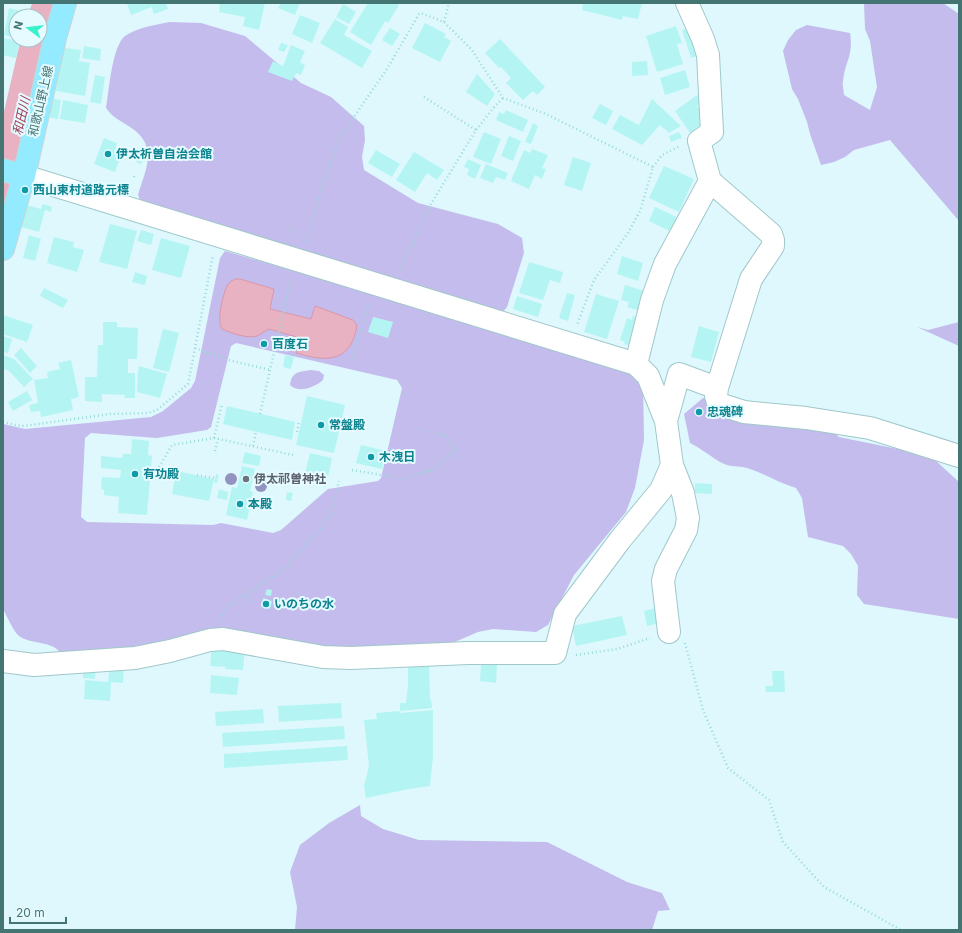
<svg xmlns="http://www.w3.org/2000/svg" width="962" height="933" viewBox="0 0 962 933" font-family="Inter,'Noto Sans JP',sans-serif">
<style>
.green{fill:#c4bcec;fill-rule:evenodd}
.water{fill:#e8b2c2;stroke:#db97aa}
.lines{fill:none;stroke-linecap:round;stroke-linejoin:round}
.river{stroke:#e8b2c2;stroke-width:34}
.building{fill:#b4f5f3}
.minor-casing{stroke:#a0c8c9;stroke-width:24}
.major-casing{stroke:#c7d6d5;stroke-width:24}
.path{stroke:#97dad7;stroke-width:2.5;stroke-dasharray:1 3;stroke-linecap:butt}
.minor{stroke:#fff;stroke-width:22}
.major{stroke:#94eaff;stroke-width:22}
.tree{fill:#9293be}
.culture-dot{fill:#0f9aa8;stroke:#e6fbff;stroke-width:1.5}
.worship-dot{fill:#6b7280;stroke:#e6fbff;stroke-width:1.5}
.labels{text-anchor:middle;stroke-width:4;stroke-linejoin:round;paint-order:stroke}
.street-label{font-size:12px;fill:#457572;stroke:#e6fbff}
.culture-label{font-size:12px;font-weight:bold;fill:#0d838f;stroke:#e6fbff;text-anchor:start}
.worship-label{font-size:12px;font-weight:bold;fill:#5b616d;stroke:#e6fbff;text-anchor:start}
.water-label{font-size:13px;font-style:italic;fill:#a1445d;stroke:#e6fbff}
</style>
<rect width="100%" height="100%" fill="#def8fe"/>
<path class="green" d="M 864,3 L 943,3 L 959,14 L 959,221 L 890,140 L 854,150 L 845,157 L 834,162 L 821,165 L 810,134 L 807,122 L 798,99 L 792,89 L 783,51 L 788,40 L 796,30 L 807,25 L 850,33 C 854,56 844,63 843,82 C 842,86 844,91 844,95 L 870,110 L 877,87 L 870,41 L 865,29 Z
M 170,22 L 201,23 L 245,36 L 301,83 L 331,97 L 364,126 L 365,140 L 362,157 L 364,170 L 418,203 L 498,224 L 522,238 L 524,253 L 507,307 L 502,313 L 140,200 L 138,195 C 146,168 159,146 130,127 C 120,120 114,119 106,108 C 109,91 112,46 125,36 C 138,27 155,25 170,22 Z
M 225,251 L 507,332 L 630,372 L 643,381 L 644,440 L 635,488 L 626,512 L 574,575 L 548,625 L 536,632 L 493,629 L 478,632 L 443,647 L 349,649 L 166,643 L 120,652 L 61,654 C 53,640 31,645 19,636 C 13,631 7,616 3,609 L 3,424 L 25,429 L 151,417 L 163,411 L 191,388 L 195,381 L 220,258 ZM 236,343 L 397,380 L 402,388 L 381,478 L 378,481 L 328,489 L 281,530 L 273,533 L 221,523 L 213,525 L 87,522 L 81,517 L 85,438 L 91,433 L 157,438 L 207,430 L 211,427 L 231,346 Z
M 959,322 L 959,346 L 917,327 L 928,330 Z
M 311,370 L 319,371 L 324,375 L 323,380 C 315,387 299,394 290,385 C 292,371 299,372 311,370 Z
M 703,398 L 810,411 L 839,437 L 922,454 L 935,460 L 959,482 L 959,619 L 864,604 L 857,595 L 858,566 L 851,554 L 843,546 L 808,537 L 802,498 L 796,488 C 779,483 763,473 747,468 C 738,465 732,468 722,463 C 711,457 702,449 690,443 L 684,414 Z
M 360,805 L 361,816 L 383,829 L 419,840 L 547,842 L 627,882 L 662,893 L 670,910 L 658,911 L 652,930 L 295,930 L 297,907 L 290,872 L 300,845 L 329,823 Z"/>
<path class="water" d="M 235,279 L 240,279 L 274,289 L 270,309 L 311,319 L 315,306 L 353,320 C 358,325 357,328 355,334 C 347,365 319,360 296,353 L 297,337 L 269,329 C 264,331 261,334 257,336 C 247,339 231,333 222,329 C 216,322 223,294 227,286 C 229,282 232,281 235,279 Z"/>
<g class="lines">
<path class="river" d="M 40,34 L 50,3
M 3,191 L 38,40"/>
</g>
<path class="building" d="M 131,3 L 166,3 L 168,9 L 154,14 L 152,7 L 131,15 L 127,4 Z
M 220,3 L 265,3 L 259,30 L 243,26 L 245,17 L 219,12 Z
M 281,3 L 300,3 L 295,15 L 278,8 Z
M 368,3 L 396,3 L 399,5 L 388,23 L 385,21 L 371,45 L 350,32 Z
M 583,3 L 642,3 L 638,19 L 623,16 L 622,20 L 582,10 Z
M 343,4 L 356,12 L 349,24 L 336,17 Z
M 9,8 L 24,12 L 23,16 L 16,16 L 16,38 L 4,35 Z
M 300,15 L 320,23 L 312,43 L 292,34 Z
M 335,19 L 348,27 L 344,35 L 372,51 L 362,68 L 320,43 Z
M 425,23 L 446,34 L 444,37 L 451,41 L 440,62 L 412,48 Z
M 676,26 L 682,43 L 677,44 L 683,64 L 657,72 L 646,36 Z
M 693,26 L 702,55 L 691,58 L 682,30 Z
M 390,28 L 400,34 L 392,46 L 382,40 Z
M 3,38 L 20,41 L 16,58 L 3,55 Z
M 500,39 L 545,87 L 537,95 L 533,91 L 523,100 L 506,83 L 511,78 L 501,67 L 499,68 L 485,53 Z
M 281,43 L 288,45 L 284,52 L 278,50 Z
M 291,45 L 305,51 L 300,62 L 305,65 L 301,75 L 296,73 L 292,81 L 268,72 L 273,61 L 283,66 Z
M 84,46 L 101,49 L 100,61 L 82,58 Z
M 58,47 L 81,50 L 79,61 L 90,63 L 85,96 L 56,91 L 60,63 Z
M 647,61 L 648,75 L 632,76 L 632,62 Z
M 685,70 L 690,87 L 665,95 L 660,78 Z
M 477,74 L 495,94 L 487,106 L 466,92 Z
M 95,75 L 105,77 L 101,104 L 90,102 Z
M 697,95 L 702,103 L 697,106 L 707,120 L 690,133 L 675,111 Z
M 49,98 L 61,100 L 58,119 L 46,117 Z
M 652,99 L 681,126 L 669,133 L 660,125 L 642,145 L 612,129 L 620,115 L 639,125 Z
M 63,100 L 88,105 L 85,123 L 60,119 Z
M 600,104 L 613,111 L 606,125 L 592,118 Z
M 506,110 L 528,120 L 523,132 L 496,120 L 499,112 L 504,114 Z
M 533,123 L 538,126 L 531,144 L 525,142 Z
M 484,132 L 501,139 L 491,164 L 473,157 Z
M 679,132 L 682,138 L 671,142 L 669,136 Z
M 509,136 L 521,141 L 513,161 L 501,156 Z
M 104,138 L 117,143 L 114,152 L 121,155 L 115,172 L 94,164 Z
M 532,149 L 548,155 L 542,168 L 546,169 L 542,179 L 535,175 L 529,189 L 511,181 L 524,150 L 530,153 Z
M 376,150 L 400,164 L 392,177 L 368,163 Z
M 414,152 L 444,170 L 437,180 L 427,173 L 415,192 L 396,180 Z
M 138,157 L 143,159 L 141,164 L 136,162 Z
M 573,157 L 591,163 L 582,191 L 564,185 Z
M 468,159 L 481,165 L 475,179 L 467,175 L 469,169 L 464,167 Z
M 486,164 L 508,173 L 505,180 L 496,177 L 493,183 L 480,178 Z
M 664,166 L 694,179 L 679,212 L 649,198 Z
M 43,204 L 52,207 L 51,212 L 45,210 L 39,232 L 21,227 L 27,205 L 41,209 Z
M 655,207 L 681,219 L 674,233 L 649,221 Z
M 110,224 L 137,231 L 127,269 L 99,262 Z
M 141,230 L 154,234 L 151,245 L 137,241 Z
M 29,235 L 41,239 L 35,261 L 23,258 Z
M 54,237 L 74,242 L 73,247 L 84,250 L 77,272 L 47,263 Z
M 161,238 L 190,246 L 181,278 L 152,270 Z
M 622,256 L 643,263 L 638,281 L 617,274 Z
M 529,262 L 563,272 L 560,283 L 550,280 L 543,300 L 519,293 Z
M 135,272 L 147,276 L 145,285 L 132,282 Z
M 625,285 L 648,292 L 642,312 L 627,307 L 629,302 L 621,300 Z
M 44,288 L 68,300 L 63,308 L 40,296 Z
M 567,293 L 575,295 L 568,321 L 559,318 Z
M 596,294 L 619,301 L 607,339 L 584,332 Z
M 517,296 L 542,304 L 538,317 L 513,309 Z
M 3,315 L 33,325 L 27,342 L 3,334 Z
M 633,316 L 642,319 L 633,347 L 624,344 L 625,342 L 620,340 L 627,318 L 632,320 Z
M 373,317 L 393,322 L 388,338 L 368,332 Z
M 103,322 L 117,322 L 117,327 L 138,328 L 137,359 L 128,359 L 128,373 L 135,373 L 135,398 L 124,398 L 125,395 L 102,394 L 102,402 L 85,401 L 85,377 L 97,377 L 98,345 L 103,345 Z
M 699,326 L 719,332 L 711,362 L 691,357 Z
M 163,329 L 179,333 L 169,372 L 153,368 Z
M 3,336 L 12,339 L 8,353 L 3,352 Z
M 21,348 L 37,366 L 30,373 L 14,355 Z
M 3,355 L 14,359 L 33,379 L 24,387 L 9,371 L 3,369 Z
M 285,355 L 294,357 L 291,369 L 283,367 Z
M 71,360 L 79,397 L 71,399 L 73,410 L 41,417 L 40,411 L 31,412 L 29,405 L 38,403 L 34,380 L 48,378 L 47,372 L 60,369 L 58,363 Z
M 139,366 L 167,374 L 160,398 L 137,392 L 138,372 Z
M 27,391 L 32,400 L 13,411 L 8,402 Z
M 307,396 L 345,405 L 334,453 L 296,445 Z
M 227,406 L 295,422 L 292,440 L 223,424 Z
M 132,439 L 149,441 L 148,455 L 152,456 L 147,515 L 118,513 L 119,497 L 104,495 L 104,490 L 101,489 L 102,477 L 120,478 L 121,470 L 101,468 L 101,456 L 122,458 L 123,454 L 131,454 Z
M 361,445 L 386,451 L 382,469 L 356,463 Z
M 245,452 L 261,456 L 259,466 L 242,463 Z
M 310,453 L 332,458 L 326,487 L 303,481 Z
M 242,466 L 255,469 L 250,491 L 253,492 L 247,520 L 226,515 L 232,487 L 237,488 Z
M 176,471 L 214,479 L 209,501 L 172,494 Z
M 216,474 L 219,475 L 217,483 L 214,483 Z
M 695,483 L 712,484 L 712,494 L 695,493 Z
M 219,489 L 228,492 L 227,500 L 217,498 Z
M 287,492 L 293,493 L 291,501 L 286,500 Z
M 259,498 L 269,500 L 267,509 L 257,506 Z
M 267,589 L 272,590 L 271,596 L 265,595 Z
M 263,598 L 272,601 L 270,609 L 261,607 Z
M 664,606 L 668,621 L 647,626 L 644,611 Z
M 622,616 L 627,635 L 576,646 L 572,626 Z
M 212,644 L 245,647 L 243,670 L 225,669 L 226,667 L 210,666 Z
M 429,660 L 430,700 L 431,699 L 432,708 L 400,711 L 400,703 L 406,703 L 408,685 L 408,661 Z
M 481,664 L 497,664 L 496,683 L 480,681 Z
M 110,665 L 124,667 L 123,683 L 111,682 L 110,701 L 84,699 L 85,680 L 108,682 Z
M 83,667 L 96,667 L 95,679 L 83,678 Z
M 772,671 L 784,671 L 785,692 L 766,692 L 765,686 L 773,686 Z
M 211,675 L 239,678 L 237,695 L 210,693 Z
M 341,703 L 342,718 L 279,722 L 278,706 Z
M 263,709 L 264,723 L 216,726 L 215,712 Z
M 433,710 L 433,756 L 430,786 L 409,789 L 366,798 L 364,786 L 369,766 L 364,720 L 377,719 L 376,713 L 399,711 L 400,713 Z
M 344,726 L 345,739 L 223,747 L 222,733 Z
M 347,746 L 348,760 L 224,768 L 224,754 Z"/>
<g class="lines">
<g class="minor-casing">
<path id="minor" d="M 24,176 L 636,364 L 648,376 L 666,421
M 710,181 L 771,234 L 773,240 L 773,246 L 751,279 L 717,388
M 636,364 L 652,300 L 665,264 L 710,181 L 699,141 L 712,132 L 708,55 L 703,39 L 687,3
M 669,632 L 663,581 L 666,569 L 686,530 L 688,518 L 683,493 L 672,465
M 3,661 L 34,665 L 135,658 L 170,651 L 210,640 L 223,639 L 323,657 L 351,658 L 468,653 L 555,653 L 565,614 L 620,540 L 661,490 L 672,465 L 666,421 L 679,374 L 717,388 L 716,396 L 718,402 L 722,405 L 744,412 L 806,418 L 870,428 L 959,456"/>
</g>
<g class="major-casing">
<path id="major" d="M 3,170 L 24,176
M 3,249 L 24,176 L 55,38 L 65,3"/>
</g>
<path class="path" d="M 444,22 L 449,3
M 424,97 L 476,130
M 653,167 L 662,155 L 680,146
M 134,177 L 135,174
M 290,227 L 294,237
M 306,242 L 323,184 L 340,137 L 387,69 L 419,14 L 421,13 L 444,22 L 472,50 L 503,98 L 546,114 L 653,167 L 640,211 L 628,233 L 594,280 L 577,325
M 400,270 L 431,204 L 476,130 L 495,106 L 503,98
M 195,348 L 232,361 L 271,370
M 352,360 L 369,303
M 260,414 L 291,278
M 3,422 L 15,425 L 24,426 L 110,414 L 148,413 L 157,410 L 188,384 L 213,255
M 415,428 C 441,433 450,432 459,460
M 297,432 L 299,421
M 214,438 L 293,455
M 253,446 L 256,432
M 215,451 L 218,439
M 352,470 L 404,479 L 434,469 L 456,448
M 155,474 L 172,445 L 214,438 L 222,404
M 197,475 L 214,478
M 245,595 L 253,603
M 220,619 L 226,608 L 285,568 L 308,543 L 325,523 L 331,513 L 339,481
M 685,643 L 703,710 L 728,768 L 769,800 L 783,842 L 824,887 L 901,930
M 576,655 L 617,649 L 650,638"/>
<use href="#minor" class="minor"/>
<use href="#major" class="major"/>
</g>
<g class="tree">
<circle cx="231" cy="479" r="6"/>
<circle cx="261" cy="486" r="6"/>
</g>
<g class="culture-dot">
<circle cx="108" cy="154" r="4"/>
<circle cx="25" cy="190" r="4"/>
<circle cx="264" cy="344" r="4"/>
<circle cx="699" cy="412" r="4"/>
<circle cx="321" cy="425" r="4"/>
<circle cx="371" cy="457" r="4"/>
<circle cx="135" cy="474" r="4"/>
<circle cx="240" cy="504" r="4"/>
<circle cx="266" cy="604" r="4"/>
</g>
<circle class="worship-dot" cx="246" cy="479" r="4"/>
<g class="labels">
<g class="street-label">
<text transform="translate(41 101) rotate(-77)" y="4">和歌山野上線</text>
</g>
<g class="culture-label">
<text x="116" y="158">伊太祈曽自治会館</text>
<text x="33" y="194">西山東村道路元標</text>
<text x="272" y="348">百度石</text>
<text x="707" y="416">忠魂碑</text>
<text x="329" y="429">常盤殿</text>
<text x="379" y="461">木洩日</text>
<text x="143" y="478">有功殿</text>
<text x="248" y="508">本殿</text>
<text x="274" y="608">いのちの水</text>
</g>
<g class="worship-label">
<text x="254" y="483">伊太祁曽神社</text>
</g>
<g class="water-label">
<text transform="translate(21 116) rotate(-77)" y="5">和田川</text>
</g>
</g>
<rect width="962" height="933" fill="none" stroke="#457572" stroke-width="8"/>
<g transform="translate(28 28) rotate(285)"><circle r="19" fill="#e6fbff" stroke="#a6c5c7"/>
<path d="M0-3L7 15L0 10L-7 15Z" fill="#39f2cb"/>
<text y="-6" font-size="11" font-weight="bold" text-anchor="middle" fill="#457572">N</text>
</g>
<path d="M10 917v6h56v-6" fill="none" stroke="#457572" stroke-width="2"/>
<text x="16" y="917" font-size="12" fill="#457572" stroke="#e6fbff" stroke-width="3" paint-order="stroke">20 m</text>
</svg>
